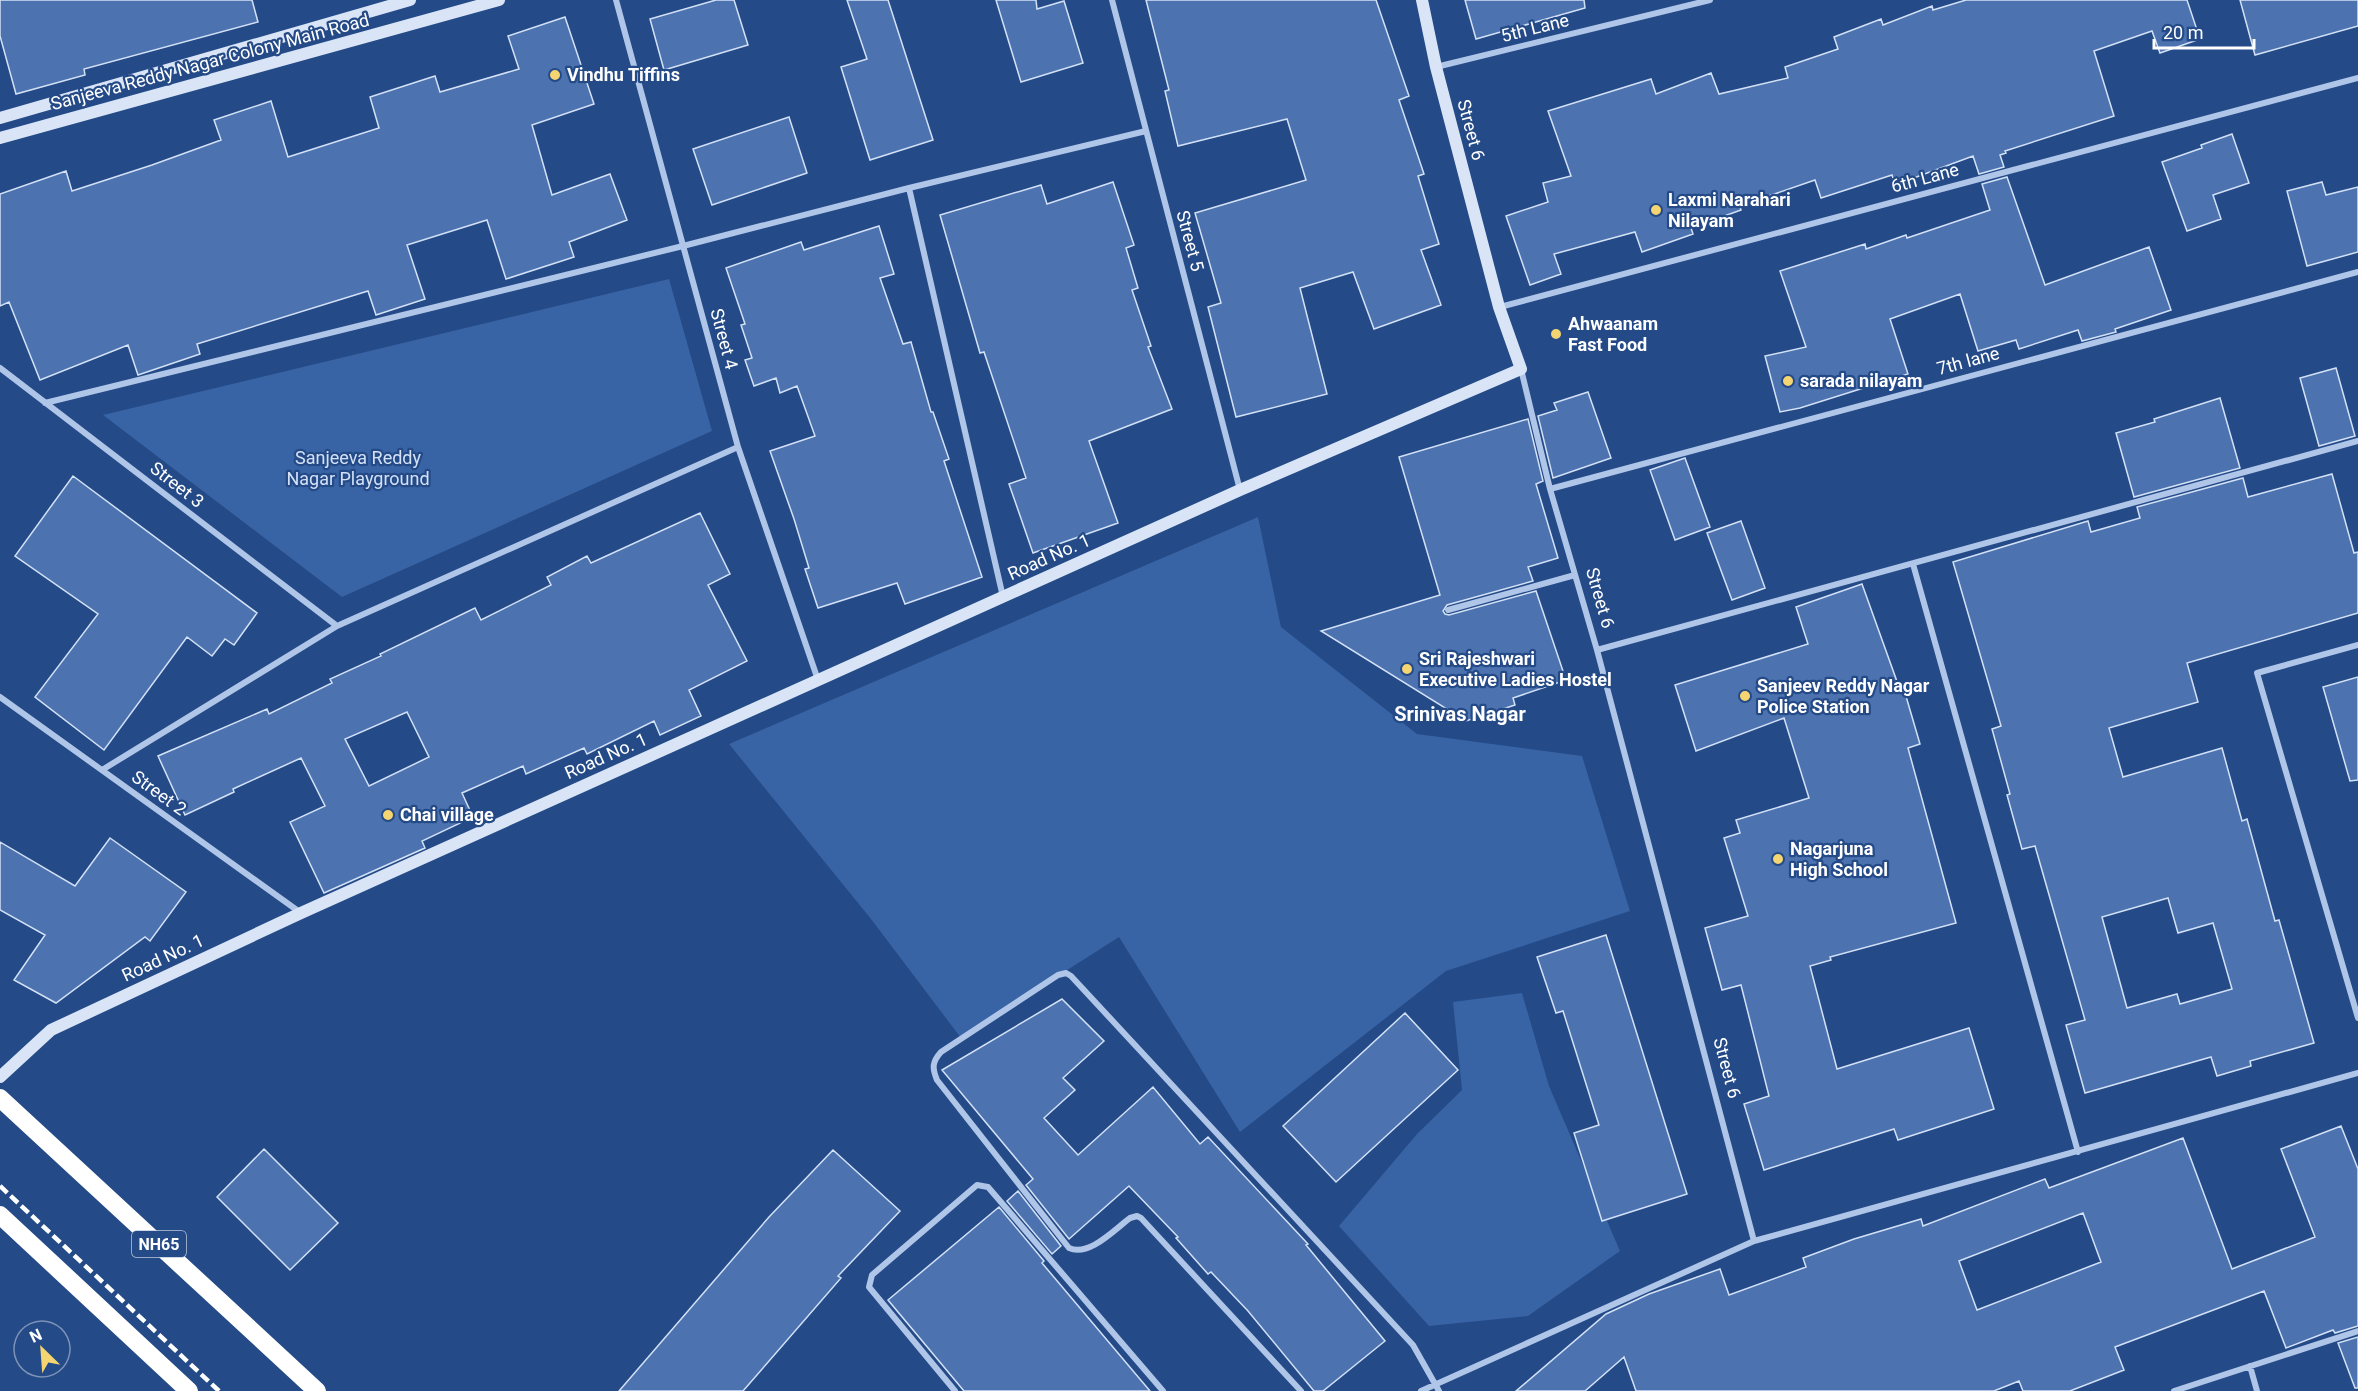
<svg xmlns="http://www.w3.org/2000/svg" width="2358" height="1391" viewBox="0 0 2358 1391" font-family="Roboto,sans-serif">
<style>
.green{fill:#3863a4}
.building{fill:#4c73af;stroke:#d3e1f7;stroke-width:1.5;fill-rule:evenodd}
.lines{fill:none;stroke-linecap:round;stroke-linejoin:round}
.street{stroke:#afc6e9;stroke-width:6}
.secondary{stroke:#d9e5f7;stroke-width:12}
.highway{stroke:#fff;stroke-width:18}
.rail{stroke:#fff;stroke-width:4.5;stroke-dasharray:10 4.5;stroke-linecap:butt}
.poi-dot{fill:#f4d572;stroke:#244a87;stroke-width:2}
.labels{text-anchor:middle;stroke-width:4.5;stroke-linejoin:round;paint-order:stroke}
.shield{fill:#244a87;stroke:#bdc9db;stroke-width:1.5}
.shield-label{font-size:16px;font-weight:bold;fill:#fff}
.street-label{font-size:18px;fill:#fff;stroke:#244a87}
.poi-label{font-size:18px;font-weight:bold;fill:#fff;stroke:#244a87;text-anchor:start}
.park-label{font-size:18px;fill:#d3e1f7;stroke:#244a87}
.neighbourhood-label{font-size:20px;font-weight:bold;fill:#fff;stroke:#244a87}
</style>
<rect width="100%" height="100%" fill="#244a87"/>
<path class="green" d="M 669,279 L 712,431 L 342,597 L 103,415 Z
M 1258,517 L 1281,627 L 1417,734 L 1582,756 L 1630,911 L 1446,971 L 1240,1132 L 1119,937 L 961,1038 L 871,919 L 729,744 Z
M 1522,993 L 1549,1086 L 1620,1251 L 1528,1316 L 1429,1326 L 1339,1226 L 1417,1134 L 1462,1090 L 1453,1002 Z"/>
<path class="building" d="M 0,0 L 252,0 L 258,22 L 84,69 L 85,75 L 16,94 L 0,36 Z
M 716,0 L 734,0 L 748,45 L 664,70 L 650,19 Z
M 847,0 L 888,0 L 933,140 L 870,160 L 841,67 L 867,59 Z
M 996,0 L 1036,0 L 1037,9 L 1064,1 L 1083,63 L 1021,82 Z
M 1146,0 L 1376,0 L 1409,96 L 1399,100 L 1424,174 L 1418,176 L 1439,244 L 1421,250 L 1441,305 L 1374,329 L 1353,272 L 1300,288 L 1327,394 L 1236,417 L 1208,307 L 1221,303 L 1195,213 L 1306,180 L 1287,119 L 1178,146 L 1165,91 L 1169,90 Z
M 1465,0 L 1584,0 L 1585,8 L 1476,39 Z
M 1966,0 L 2187,0 L 2200,39 L 2160,53 L 2152,31 L 2094,51 L 2114,116 L 2005,151 L 2006,153 L 2000,155 L 2004,167 L 1979,174 L 1973,156 L 1895,185 L 1892,175 L 1821,198 L 1815,180 L 1740,206 L 1741,210 L 1691,228 L 1693,234 L 1642,252 L 1635,232 L 1554,254 L 1561,274 L 1530,285 L 1506,216 L 1548,202 L 1543,183 L 1571,176 L 1548,111 L 1651,79 L 1656,94 L 1711,73 L 1719,94 L 1788,78 L 1785,67 L 1838,49 L 1834,37 L 1881,19 L 1883,25 L 1932,6 L 1933,10 Z
M 2240,0 L 2358,0 L 2358,26 L 2255,55 Z
M 565,17 L 594,104 L 532,125 L 552,195 L 610,174 L 627,220 L 569,242 L 574,257 L 506,279 L 487,220 L 407,245 L 425,299 L 376,315 L 368,291 L 197,344 L 200,354 L 138,375 L 128,345 L 40,380 L 9,302 L 0,306 L 0,194 L 66,171 L 72,191 L 152,165 L 221,140 L 214,120 L 271,101 L 288,157 L 379,128 L 370,97 L 435,76 L 440,92 L 519,69 L 508,36 Z
M 789,117 L 807,173 L 712,205 L 693,149 Z
M 2232,134 L 2249,183 L 2213,195 L 2221,219 L 2187,231 L 2162,162 L 2202,148 L 2201,145 Z
M 2007,177 L 2045,285 L 2149,247 L 2171,310 L 2115,329 L 2116,332 L 2082,341 L 2078,330 L 2019,349 L 2016,340 L 1978,351 L 1960,294 L 1890,319 L 1908,374 L 1800,408 L 1780,412 L 1765,356 L 1806,347 L 1780,271 L 1865,244 L 1866,249 L 1906,235 L 1907,238 L 1990,210 L 1982,184 Z
M 1113,182 L 1134,245 L 1126,248 L 1138,288 L 1132,290 L 1151,346 L 1148,347 L 1172,409 L 1089,441 L 1118,523 L 1033,553 L 1009,484 L 1026,478 L 984,352 L 980,353 L 940,215 L 1041,185 L 1047,204 Z
M 2322,182 L 2326,195 L 2358,187 L 2358,252 L 2307,266 L 2287,191 Z
M 879,226 L 894,274 L 880,278 L 903,344 L 911,342 L 931,412 L 933,412 L 949,459 L 944,461 L 982,577 L 905,604 L 897,583 L 818,608 L 805,569 L 809,568 L 794,519 L 770,451 L 815,436 L 797,386 L 780,393 L 776,378 L 754,386 L 745,360 L 752,358 L 741,325 L 745,324 L 726,268 L 801,242 L 804,250 Z
M 2336,368 L 2355,436 L 2319,446 L 2300,378 Z
M 1588,392 L 1611,458 L 1553,478 L 1538,416 L 1557,410 L 1554,403 Z
M 2220,398 L 2240,468 L 2134,497 L 2116,433 L 2155,422 L 2154,419 Z
M 1528,419 L 1543,481 L 1536,484 L 1558,558 L 1528,567 L 1533,581 L 1447,605 L 1443,611 L 1445,614 L 1449,615 L 1536,591 L 1566,680 L 1513,698 L 1515,705 L 1466,721 L 1321,631 L 1440,595 L 1399,457 Z
M 1685,458 L 1710,527 L 1675,540 L 1650,470 Z
M 2332,474 L 2354,553 L 2358,552 L 2358,613 L 2187,663 L 2198,702 L 2109,728 L 2123,777 L 2222,748 L 2242,821 L 2247,819 L 2275,921 L 2279,920 L 2314,1043 L 2250,1061 L 2251,1066 L 2217,1076 L 2211,1057 L 2085,1093 L 2066,1025 L 2085,1020 L 2035,846 L 2022,849 L 2007,795 L 2010,794 L 1992,729 L 2001,726 L 1953,562 L 2088,521 L 2091,532 L 2140,518 L 2137,507 L 2243,478 L 2248,497 ZM 2168,898 L 2178,933 L 2213,923 L 2232,989 L 2180,1004 L 2177,994 L 2127,1008 L 2102,917 Z
M 73,476 L 257,613 L 234,645 L 225,639 L 212,656 L 187,637 L 104,750 L 35,697 L 98,614 L 15,556 Z
M 700,513 L 730,574 L 708,585 L 747,661 L 689,690 L 701,716 L 660,735 L 654,721 L 587,754 L 584,748 L 526,774 L 523,766 L 462,793 L 473,817 L 422,841 L 425,848 L 324,893 L 290,822 L 325,806 L 301,758 L 233,789 L 234,792 L 185,815 L 158,756 L 267,709 L 269,714 L 332,683 L 330,679 L 381,656 L 380,654 L 475,608 L 481,620 L 551,585 L 547,577 L 587,556 L 591,563 ZM 407,712 L 429,757 L 369,786 L 345,739 Z
M 1741,521 L 1765,588 L 1732,600 L 1707,533 Z
M 1862,584 L 1899,687 L 1903,686 L 1920,744 L 1908,748 L 1956,923 L 1830,957 L 1831,960 L 1810,966 L 1837,1069 L 1969,1028 L 1994,1109 L 1898,1140 L 1894,1129 L 1764,1170 L 1744,1104 L 1769,1096 L 1741,985 L 1722,990 L 1705,928 L 1748,916 L 1724,838 L 1740,833 L 1736,820 L 1809,798 L 1784,718 L 1696,751 L 1675,685 L 1808,644 L 1796,607 Z
M 2358,677 L 2358,780 L 2350,781 L 2323,687 Z
M 110,838 L 186,892 L 150,941 L 145,937 L 56,1003 L 14,980 L 45,935 L 0,910 L 0,842 L 75,886 Z
M 1606,935 L 1687,1194 L 1602,1221 L 1574,1133 L 1599,1125 L 1563,1011 L 1556,1013 L 1537,957 Z
M 1062,999 L 1104,1041 L 1063,1078 L 1075,1090 L 1044,1118 L 1078,1155 L 1153,1087 L 1200,1144 L 1208,1137 L 1308,1244 L 1306,1245 L 1385,1341 L 1323,1391 L 1314,1391 L 1248,1311 L 1211,1272 L 1208,1274 L 1176,1238 L 1178,1237 L 1129,1186 L 1069,1239 L 1026,1185 L 1033,1179 L 942,1070 Z
M 1405,1013 L 1458,1070 L 1336,1182 L 1283,1126 Z
M 2341,1126 L 2358,1169 L 2358,1326 L 2335,1333 L 2333,1330 L 2286,1348 L 2264,1291 L 2115,1347 L 2124,1370 L 2070,1391 L 2023,1391 L 2019,1381 L 1994,1391 L 1636,1391 L 1624,1357 L 1585,1391 L 1516,1391 L 1606,1314 L 1649,1294 L 1720,1269 L 1729,1295 L 1806,1267 L 1803,1258 L 1854,1239 L 1921,1219 L 1923,1226 L 2045,1179 L 2049,1188 L 2183,1138 L 2232,1269 L 2315,1237 L 2281,1149 ZM 2083,1213 L 2101,1262 L 1977,1310 L 1959,1261 Z
M 264,1149 L 338,1223 L 290,1270 L 217,1197 Z
M 833,1150 L 900,1211 L 838,1276 L 841,1278 L 743,1391 L 619,1391 L 769,1217 Z
M 1018,1191 L 1061,1246 L 1052,1254 L 1007,1201 Z
M 999,1207 L 1044,1261 L 1042,1263 L 1150,1391 L 964,1391 L 888,1300 Z
M 2358,1337 L 2358,1388 L 2355,1388 L 2338,1343 Z"/>
<g class="lines">
<path class="street" d="M 616,0 L 738,447 L 818,680
M 1112,0 L 1240,490
M 1436,67 L 1710,0
M 909,188 L 1003,597
M 1500,307 L 2358,78
M 0,368 L 337,626
M 1521,369 L 1550,489 L 1597,650 L 1754,1241
M 45,403 L 683,246 L 909,188 L 1146,131
M 1550,489 L 2358,272
M 1913,564 L 2078,1152
M 1448,610 L 1575,575
M 2358,645 L 2257,673 L 2358,1018
M 1597,650 L 2358,441
M 0,697 L 301,913
M 102,770 L 337,626 L 738,447
M 2250,1366 L 2257,1391
M 955,1391 L 869,1287 L 872,1275 L 977,1185 L 988,1187 L 1163,1391
M 1301,1391 L 1141,1218 L 1137,1216 L 1130,1218 C 1114,1230 1089,1257 1069,1248 L 937,1080 C 932,1068 932,1062 941,1052 L 1058,975 L 1066,973 L 1071,976 L 1413,1345 L 1439,1391
M 1421,1391 L 1754,1241 L 2358,1073
M 2174,1391 L 2358,1331"/>
<path class="secondary" d="M 0,118 L 410,0
M 0,138 L 499,0
M 0,1077 L 51,1030 L 301,913 L 1240,490 L 1521,369 L 1499,307 L 1436,67 L 1422,0"/>
<path class="highway" d="M 0,1098 L 317,1391
M 0,1215 L 189,1391"/>
<path class="rail" d="M 0,1186 L 219,1391
M 0,1214 L 189,1391"/>
</g>
<g class="poi-dot">
<circle cx="555" cy="75" r="6"/>
<circle cx="1656" cy="210" r="6"/>
<circle cx="1556" cy="334" r="6"/>
<circle cx="1788" cy="381" r="6"/>
<circle cx="1407" cy="669" r="6"/>
<circle cx="1745" cy="696" r="6"/>
<circle cx="388" cy="815" r="6"/>
<circle cx="1778" cy="859" r="6"/>
</g>
<g class="labels">
<rect class="shield" x="132" y="1231" width="54" height="26" rx="4.5"/>
<g class="shield-label">
<text x="159" y="1250">NH65</text>
</g>
<g class="street-label">
<text transform="translate(1535 28) rotate(-14)" y="6">5th Lane</text>
<text transform="translate(210 62) rotate(-15)" y="6">Sanjeeva Reddy Nagar Colony Main Road</text>
<text transform="translate(1471 130) rotate(75)" y="6">Street 6</text>
<text transform="translate(1925 178) rotate(-15)" y="6">6th Lane</text>
<text transform="translate(1190 241) rotate(75)" y="6">Street 5</text>
<text transform="translate(724 339) rotate(75)" y="6">Street 4</text>
<text transform="translate(1968 361) rotate(-15)" y="6">7th lane</text>
<text transform="translate(177 485) rotate(38)" y="6">Street 3</text>
<text transform="translate(1049 557) rotate(-24)" y="6">Road No. 1</text>
<text transform="translate(1600 598) rotate(74)" y="6">Street 6</text>
<text transform="translate(606 756) rotate(-24)" y="6">Road No. 1</text>
<text transform="translate(159 793) rotate(36)" y="6">Street 2</text>
<text transform="translate(163 958) rotate(-25)" y="6">Road No. 1</text>
<text transform="translate(1727 1068) rotate(75)" y="6">Street 6</text>
</g>
<g class="poi-label">
<text x="567" y="81">Vindhu Tiffins</text>
<text x="1668" y="206">Laxmi Narahari<tspan x="1668" dy="21">Nilayam</tspan></text>
<text x="1568" y="330">Ahwaanam<tspan x="1568" dy="21">Fast Food</tspan></text>
<text x="1800" y="387">sarada nilayam</text>
<text x="1419" y="665">Sri Rajeshwari<tspan x="1419" dy="21">Executive Ladies Hostel</tspan></text>
<text x="1757" y="692">Sanjeev Reddy Nagar<tspan x="1757" dy="21">Police Station</tspan></text>
<text x="400" y="821">Chai village</text>
<text x="1790" y="855">Nagarjuna<tspan x="1790" dy="21">High School</tspan></text>
</g>
<g class="park-label">
<text x="358" y="464">Sanjeeva Reddy<tspan x="358" dy="21">Nagar Playground</tspan></text>
</g>
<g class="neighbourhood-label">
<text x="1460" y="721">Srinivas Nagar</text>
</g>
</g>
<g transform="translate(42 1349) rotate(335)"><circle r="28" fill="#244a87" stroke="#7c92b7" stroke-width="1.5"/>
<path d="M0-4.5L10 22L0 15L-10 22Z" fill="#f4d572"/>
<text y="-9" font-size="16" font-weight="bold" text-anchor="middle" fill="#ffffff">N</text>
</g>
<path d="M2154 39v9h100v-9" fill="none" stroke="#ffffff" stroke-width="3"/>
<text x="2163" y="39" font-size="18" fill="#ffffff" stroke="#244a87" stroke-width="4.5" paint-order="stroke">20 m</text>
</svg>
